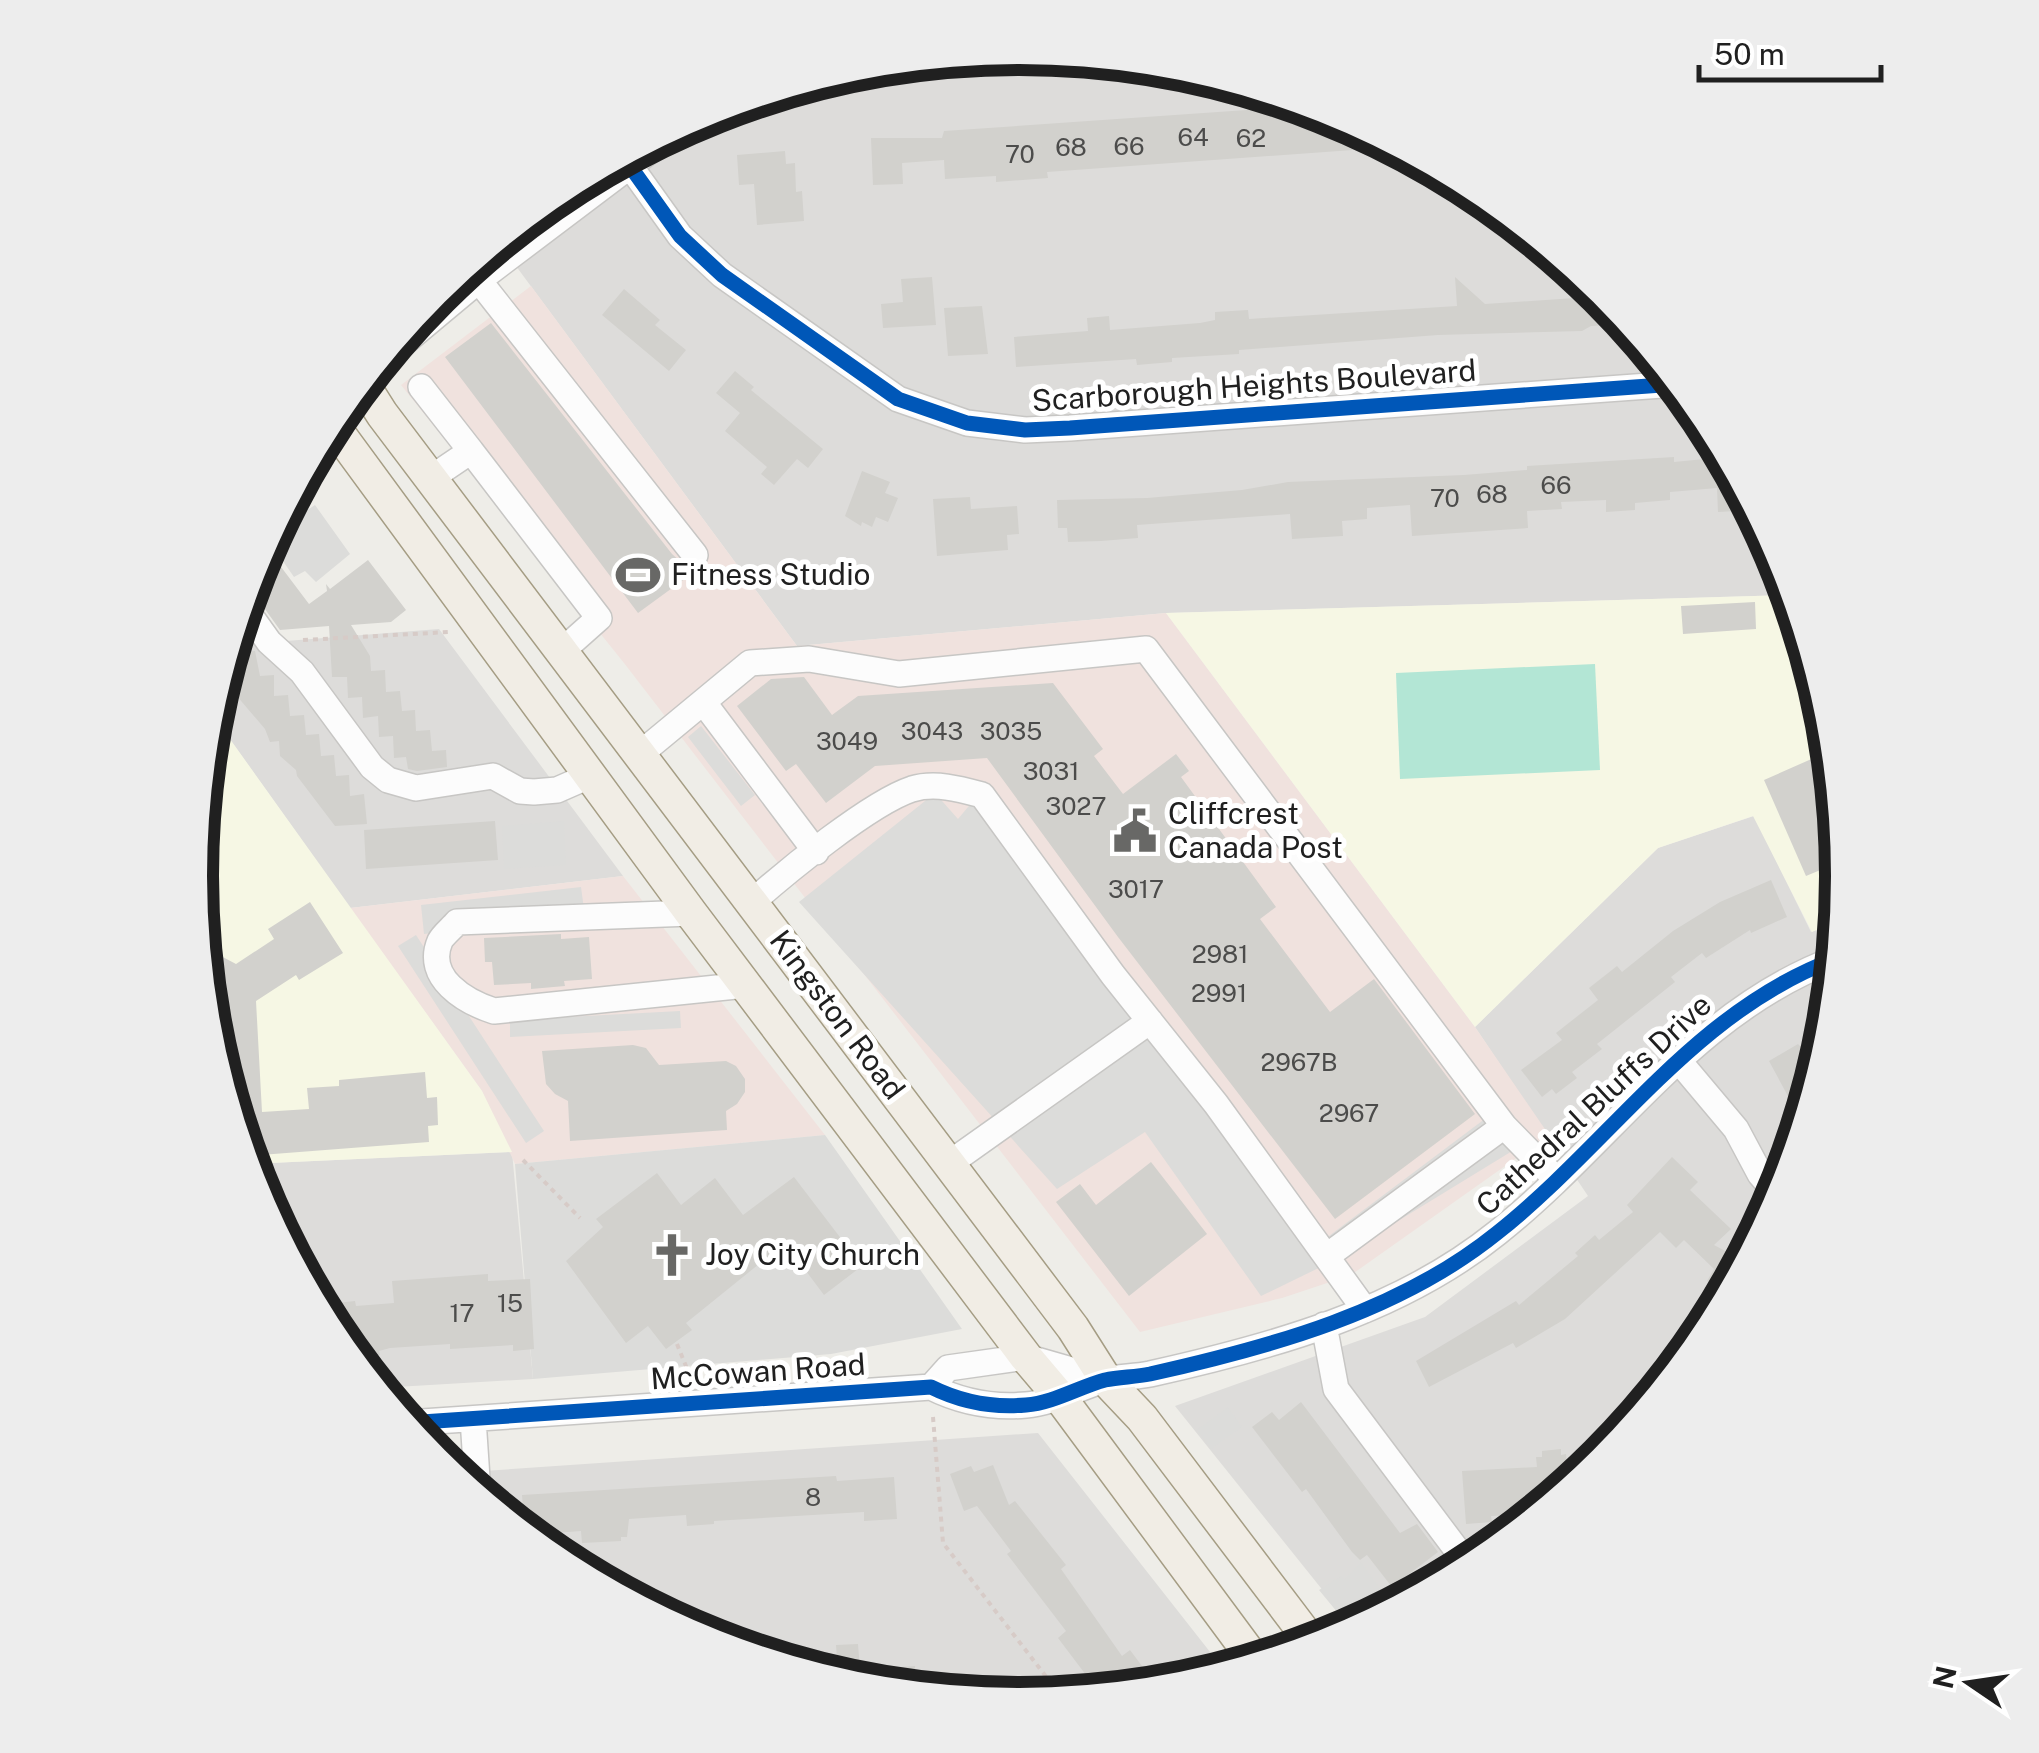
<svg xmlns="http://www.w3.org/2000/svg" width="2039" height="1753" viewBox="0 0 2039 1753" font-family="'Public Sans',sans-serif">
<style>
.residential{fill:#dddcda}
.commercial{fill:#f0e2de}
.education{fill:#f6f7e4}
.religious{fill:#dcdcda}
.pitch{fill:#b3e6d5}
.building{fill:#d2d1cd}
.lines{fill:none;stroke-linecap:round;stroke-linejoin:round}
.minor-casing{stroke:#c7c6c4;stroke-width:28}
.major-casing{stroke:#a59d84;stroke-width:35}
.path{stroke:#d7cbc7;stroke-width:4;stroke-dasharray:5 5;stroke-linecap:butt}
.minor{stroke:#fcfcfc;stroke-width:25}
.major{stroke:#f1ede5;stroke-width:32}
.cycleway-casing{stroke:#fff;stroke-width:21}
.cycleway{stroke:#0057b8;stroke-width:15}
.labels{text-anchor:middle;stroke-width:10;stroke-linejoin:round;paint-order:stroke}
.number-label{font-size:25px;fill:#4c4c4b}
.street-label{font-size:30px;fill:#202020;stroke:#fff}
.poi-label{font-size:30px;fill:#202020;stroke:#fff;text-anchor:start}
.rim{fill:none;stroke:#202020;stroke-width:12}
</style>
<rect width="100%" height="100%" fill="#eeede8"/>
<path class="residential" d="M 1019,53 L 1181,68 L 1335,115 L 1478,192 L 1603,294 L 1705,419 L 1781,562 L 1791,595 L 1166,613 L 797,646 L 499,243 L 562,191 L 705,115 L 859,68 Z
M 238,629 L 247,644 L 439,629 L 623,876 L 350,908 L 212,714 Z
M 1754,816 L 1811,932 L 1839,920 L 1828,1038 L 1781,1192 L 1704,1335 L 1602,1460 L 1477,1562 L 1462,1555 L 1393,1607 L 1353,1628 L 1175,1406 L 1425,1317 L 1588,1196 L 1475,1027 L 1658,848 Z
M 512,1152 L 533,1379 L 379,1388 L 334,1334 L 258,1191 L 250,1164 Z
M 1038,1433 L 1225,1671 L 1180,1685 L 1019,1700 L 858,1685 L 704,1638 L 561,1561 L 454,1473 Z"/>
<path class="commercial" d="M 531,286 L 797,646 L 1166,613 L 1475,1027 L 1549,1135 L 1351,1275 L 1282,1298 L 1140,1332 L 624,663 L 401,385 Z
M 623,876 L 825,1135 L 515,1164 L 482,1091 L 350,908 Z"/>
<path class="education" d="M 1791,595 L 1828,716 L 1843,877 L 1839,920 L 1812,932 L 1753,816 L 1658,848 L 1475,1027 L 1166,613 Z
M 212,714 L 482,1091 L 512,1152 L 250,1164 L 211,1037 L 196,876 Z"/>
<path class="religious" d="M 292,497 L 303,513 L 315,505 L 350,554 L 316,582 L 305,571 L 294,577 L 269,541 Z
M 701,726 L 755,795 L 741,806 L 688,737 Z
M 935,793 L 958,819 L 978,795 L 1325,1239 L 1498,1109 L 1522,1145 L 1331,1262 L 1261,1296 L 1145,1132 L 1057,1189 L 799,902 Z
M 564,821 L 566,865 L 504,869 L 502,826 Z
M 581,887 L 585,917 L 424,934 L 421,905 Z
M 416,935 L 544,1131 L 526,1143 L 398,946 Z
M 680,1011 L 681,1028 L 510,1037 L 510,1020 Z
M 825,1135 L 962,1329 L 831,1354 L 533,1379 L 515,1164 Z
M 1228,1407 L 1242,1427 L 1211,1449 L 1197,1430 Z
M 1361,1562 L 1386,1597 L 1347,1624 L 1319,1590 L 1341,1576 L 1345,1579 Z"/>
<path class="pitch" d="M 1595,664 L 1600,770 L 1400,779 L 1396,673 Z"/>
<path class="building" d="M 1306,106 L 1335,115 L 1394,147 L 1047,172 L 1048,178 L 996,182 L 996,176 L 945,179 L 944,160 L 902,163 L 903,184 L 873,185 L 871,138 L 942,138 L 944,131 Z
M 785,151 L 786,164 L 795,163 L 796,192 L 802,191 L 804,221 L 757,225 L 754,184 L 739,185 L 737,155 Z
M 932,277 L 936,325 L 883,328 L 881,304 L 903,302 L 901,279 Z
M 1455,277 L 1485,304 L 1604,296 L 1627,324 L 1591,326 L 1582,331 L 1438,335 L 1239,350 L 1239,354 L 1172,358 L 1172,362 L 1137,365 L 1136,359 L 1016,367 L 1014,337 L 1088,331 L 1087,318 L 1109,316 L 1110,330 L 1200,323 L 1215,320 L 1215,312 L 1248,310 L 1249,319 L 1457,306 Z
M 624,289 L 660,320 L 655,325 L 686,350 L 669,371 L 602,315 Z
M 982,306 L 988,354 L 948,356 L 944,308 Z
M 491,323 L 672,554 L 690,570 L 690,575 L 638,613 L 445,357 Z
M 735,371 L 754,387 L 751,390 L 823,449 L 808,468 L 797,459 L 774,485 L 761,474 L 767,467 L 725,431 L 740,413 L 716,393 Z
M 1674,457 L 1674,462 L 1725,457 L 1753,510 L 1718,512 L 1717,488 L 1670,492 L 1670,500 L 1635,503 L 1635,510 L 1606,512 L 1606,500 L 1561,502 L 1562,509 L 1527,511 L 1528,528 L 1412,536 L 1410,505 L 1367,508 L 1367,519 L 1342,521 L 1343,536 L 1292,539 L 1290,514 L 1137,525 L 1138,538 L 1101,541 L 1068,542 L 1067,528 L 1058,528 L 1057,500 L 1147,498 L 1242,490 L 1288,482 L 1464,475 L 1527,470 L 1527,466 Z
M 862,471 L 890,482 L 885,493 L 898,498 L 888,522 L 876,517 L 872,527 L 862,522 L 861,526 L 845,516 Z
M 970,497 L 971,509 L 1017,506 L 1019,534 L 1007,535 L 1008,550 L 937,556 L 933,499 Z
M 266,547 L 309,604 L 327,591 L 326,584 L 330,589 L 368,560 L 406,610 L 391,622 L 351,625 L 370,656 L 371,671 L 385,670 L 386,692 L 400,691 L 402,711 L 415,710 L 416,731 L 430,730 L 432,751 L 446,750 L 447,767 L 417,771 L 408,769 L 406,757 L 394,758 L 393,736 L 379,737 L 378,716 L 363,718 L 362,697 L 348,698 L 347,677 L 332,677 L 329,626 L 280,630 L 257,598 L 249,592 Z
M 1755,602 L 1756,629 L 1683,634 L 1681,606 Z
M 255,651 L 260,676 L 274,675 L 274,696 L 288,695 L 290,716 L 304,715 L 306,735 L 319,734 L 321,756 L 334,755 L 336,776 L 349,775 L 350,796 L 364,794 L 367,824 L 335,826 L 297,776 L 296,770 L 280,756 L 279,741 L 270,742 L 265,729 L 236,695 L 235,680 L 222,681 L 230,653 Z
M 804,677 L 832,715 L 858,696 L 1053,683 L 1103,749 L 1094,756 L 1123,794 L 1176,754 L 1189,771 L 1181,777 L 1276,907 L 1260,919 L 1330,1012 L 1374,979 L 1475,1114 L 1335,1219 L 1118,937 L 987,758 L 875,766 L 826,803 L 796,764 L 786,771 L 737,706 L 771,679 Z
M 1825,753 L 1833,772 L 1842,861 L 1806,876 L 1764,780 Z
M 495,821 L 498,860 L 366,869 L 364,830 Z
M 1771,880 L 1787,917 L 1751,933 L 1750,930 L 1706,958 L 1702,953 L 1671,977 L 1675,982 L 1597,1044 L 1602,1049 L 1572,1072 L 1577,1078 L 1556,1094 L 1552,1089 L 1542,1097 L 1521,1070 L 1562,1040 L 1556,1033 L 1598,1000 L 1589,988 L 1617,966 L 1622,972 L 1673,931 L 1720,902 Z
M 310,902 L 343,953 L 299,980 L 296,975 L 256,1001 L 262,1112 L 309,1109 L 307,1088 L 339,1086 L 339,1080 L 425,1072 L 427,1098 L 437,1097 L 438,1125 L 428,1126 L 429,1142 L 247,1156 L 216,1054 L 202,946 L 236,964 L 274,939 L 268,929 Z
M 561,934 L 561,939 L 589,937 L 592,979 L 564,981 L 565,986 L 531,989 L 531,983 L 494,985 L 492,962 L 485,962 L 484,938 Z
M 1828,1034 L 1828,1038 L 1802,1122 L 1769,1061 L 1798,1044 L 1800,1046 Z
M 633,1045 L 646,1048 L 659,1065 L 726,1061 L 736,1066 L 745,1079 L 745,1092 L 737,1104 L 726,1111 L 727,1130 L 570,1141 L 568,1101 L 555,1094 L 546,1084 L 542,1051 Z
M 1672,1157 L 1698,1182 L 1690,1190 L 1731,1229 L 1714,1245 L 1744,1261 L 1727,1292 L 1707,1281 L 1714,1269 L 1684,1240 L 1676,1248 L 1660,1232 L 1565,1319 L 1516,1348 L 1513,1343 L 1429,1387 L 1416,1361 L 1516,1301 L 1519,1305 L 1578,1256 L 1575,1253 L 1595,1235 L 1599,1240 L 1633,1212 L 1627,1205 Z
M 1151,1162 L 1207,1234 L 1129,1296 L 1056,1202 L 1080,1184 L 1096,1205 Z
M 657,1173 L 681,1205 L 715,1178 L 743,1215 L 794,1177 L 862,1266 L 824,1295 L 785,1243 L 686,1323 L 692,1330 L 666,1349 L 648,1326 L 626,1343 L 566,1261 L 603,1227 L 596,1219 Z
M 488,1274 L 488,1281 L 530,1279 L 534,1349 L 513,1351 L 513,1345 L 450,1349 L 450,1344 L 390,1348 L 379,1351 L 380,1355 L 353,1357 L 334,1334 L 319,1305 L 355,1301 L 356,1306 L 394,1303 L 392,1281 Z
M 1301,1402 L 1400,1533 L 1417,1524 L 1438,1552 L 1392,1587 L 1367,1555 L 1360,1560 L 1352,1552 L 1306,1489 L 1302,1492 L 1252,1427 L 1272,1412 L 1279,1420 Z
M 1561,1449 L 1561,1455 L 1566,1454 L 1567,1465 L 1598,1463 L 1535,1514 L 1491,1516 L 1492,1522 L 1466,1524 L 1462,1471 L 1537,1467 L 1536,1457 L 1542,1457 L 1542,1451 Z
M 993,1465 L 1009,1505 L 1015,1501 L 1066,1565 L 1061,1569 L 1122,1656 L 1130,1650 L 1148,1674 L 1139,1680 L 1146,1688 L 1057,1697 L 1086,1675 L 1058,1638 L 1066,1631 L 1007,1554 L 1011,1551 L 977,1506 L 964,1511 L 950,1474 L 971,1466 L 974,1472 Z
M 836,1476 L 837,1481 L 894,1477 L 897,1519 L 864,1521 L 864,1512 L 714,1521 L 714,1524 L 687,1526 L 686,1515 L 629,1519 L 627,1537 L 621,1537 L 621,1541 L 582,1543 L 581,1531 L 529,1535 L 525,1532 L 522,1495 Z
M 858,1644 L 860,1670 L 915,1666 L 916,1690 L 858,1685 L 791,1664 L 837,1659 L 836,1645 Z"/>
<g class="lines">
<g class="minor-casing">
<path id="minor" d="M 909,63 L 1037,54
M 630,166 L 680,236 L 722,275 L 898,399 L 967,423 L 1025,430 L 1070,428 L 1676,384
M 469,268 L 695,555
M 382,361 L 479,280 L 680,128
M 421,387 L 471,451
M 431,478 L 471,451 L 599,618 L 563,650
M 244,607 L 269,642 L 302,672 L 372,767 L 388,780 L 416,788 L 493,776 L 520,791 L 534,792 L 557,790 L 589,776
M 704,703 L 816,852
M 640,754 L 750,663 L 809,659 L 899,674 L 1146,649 L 1504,1126 L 1327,1256
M 751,903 C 786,872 870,803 912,789 C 935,782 960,789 982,795 L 1113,975 L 1216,1104 L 1365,1310
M 691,913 L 457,922 C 452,928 443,935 440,941 C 424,978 466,1002 494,1011 L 746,985
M 1678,1060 L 1736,1129 L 1760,1174 L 1779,1196
M 1504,1126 L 1557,1180
M 950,1163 L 1150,1021
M 1324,1325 L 1336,1389 L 1469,1566
M 931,1387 L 948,1368 L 1026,1357 L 1106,1380
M 473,1419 L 478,1493
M 407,1423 L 931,1387 C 961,1402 992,1408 1026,1405 C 1053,1403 1079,1387 1105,1380 C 1120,1377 1135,1377 1150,1374 C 1271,1347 1399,1312 1497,1233 C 1612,1142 1693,1012 1835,959"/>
</g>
<g class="major-casing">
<path id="major" d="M 363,384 L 382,414 L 1073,1328 L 1106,1380 L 1142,1418 L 1313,1644
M 332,424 L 691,913 L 1026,1357 L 1059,1396 L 1256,1662"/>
</g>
<path class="path" d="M 303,640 L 449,632
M 523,1160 L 580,1218
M 677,1344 L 692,1381
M 933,1417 L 943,1543 L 1061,1696"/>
<use href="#minor" class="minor"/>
<use href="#major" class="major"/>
<g class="cycleway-casing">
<path id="cycleway" d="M 630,166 L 680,236 L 722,275 L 898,399 L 967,423 L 1025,430 L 1070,428 L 1676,384
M 407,1423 L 931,1387 C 961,1402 992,1408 1026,1405 C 1053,1403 1079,1387 1105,1380 C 1120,1377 1135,1377 1150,1374 C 1271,1347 1399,1312 1497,1233 C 1612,1142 1693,1012 1835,959"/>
</g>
<use href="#cycleway" class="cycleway"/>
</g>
<defs>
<g id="stadium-bare" transform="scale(3.45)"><path d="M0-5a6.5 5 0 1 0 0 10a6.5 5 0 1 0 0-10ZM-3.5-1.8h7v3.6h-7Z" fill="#686866" stroke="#fff" stroke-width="2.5" paint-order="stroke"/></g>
<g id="civic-bare" transform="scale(3.45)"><path d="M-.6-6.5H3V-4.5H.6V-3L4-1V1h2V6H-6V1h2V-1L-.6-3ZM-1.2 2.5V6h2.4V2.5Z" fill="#686866" stroke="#fff" stroke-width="2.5" paint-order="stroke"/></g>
<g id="church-bare" transform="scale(3.45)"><path d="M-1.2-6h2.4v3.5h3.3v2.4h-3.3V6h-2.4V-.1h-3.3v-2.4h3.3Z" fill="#686866" stroke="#fff" stroke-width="2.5" paint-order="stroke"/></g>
</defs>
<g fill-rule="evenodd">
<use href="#stadium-bare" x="638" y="575"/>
<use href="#civic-bare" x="1135" y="831"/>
<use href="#church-bare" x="672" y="1255"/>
</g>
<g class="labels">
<g class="number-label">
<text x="1193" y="146">64</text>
<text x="1251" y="147">62</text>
<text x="1129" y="155">66</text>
<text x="1071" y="156">68</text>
<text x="1020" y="163">70</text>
<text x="1556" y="494">66</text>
<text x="1492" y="503">68</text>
<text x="1445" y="507">70</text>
<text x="932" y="740">3043</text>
<text x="1011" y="740">3035</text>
<text x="847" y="750">3049</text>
<text x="1051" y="780">3031</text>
<text x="1076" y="815">3027</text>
<text x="1136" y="898">3017</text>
<text x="1220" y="963">2981</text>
<text x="1219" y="1002">2991</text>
<text x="1299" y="1071">2967B</text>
<text x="1349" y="1122">2967</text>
<text x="510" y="1312">15</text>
<text x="462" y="1322">17</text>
<text x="813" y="1506">8</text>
</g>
<g class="street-label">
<text transform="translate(1254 386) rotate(-4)" y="10">Scarborough Heights Boulevard</text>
<text transform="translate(837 1015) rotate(53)" y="10">Kingston Road</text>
<text transform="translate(1594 1105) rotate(-43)" y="10">Cathedral Bluffs Drive</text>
<text transform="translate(758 1372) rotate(-4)" y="10">McCowan Road</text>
</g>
<g class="poi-label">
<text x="671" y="585">Fitness Studio</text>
<text x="1168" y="824">Cliffcrest<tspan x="1168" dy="34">Canada Post</tspan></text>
<text x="705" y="1265">Joy City Church</text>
</g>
</g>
<path d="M0 0H2039V1753H0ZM213 876a806 806 0 1 1 1612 0a806 806 0 1 1-1612 0Z" fill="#ededed" fill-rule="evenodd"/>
<path class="rim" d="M213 876a806 806 0 1 1 1612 0a806 806 0 1 1-1612 0Z"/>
<g transform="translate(1969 1683) rotate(283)" stroke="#ffffff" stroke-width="8" paint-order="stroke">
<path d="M0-8L18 38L0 25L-18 38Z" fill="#202020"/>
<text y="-15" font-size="28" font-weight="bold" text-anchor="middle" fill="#202020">N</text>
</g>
<path d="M1699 65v15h182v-15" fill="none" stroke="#202020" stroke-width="5"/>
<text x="1714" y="65" font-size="30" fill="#202020" stroke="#ffffff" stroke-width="8" paint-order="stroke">50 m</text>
</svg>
